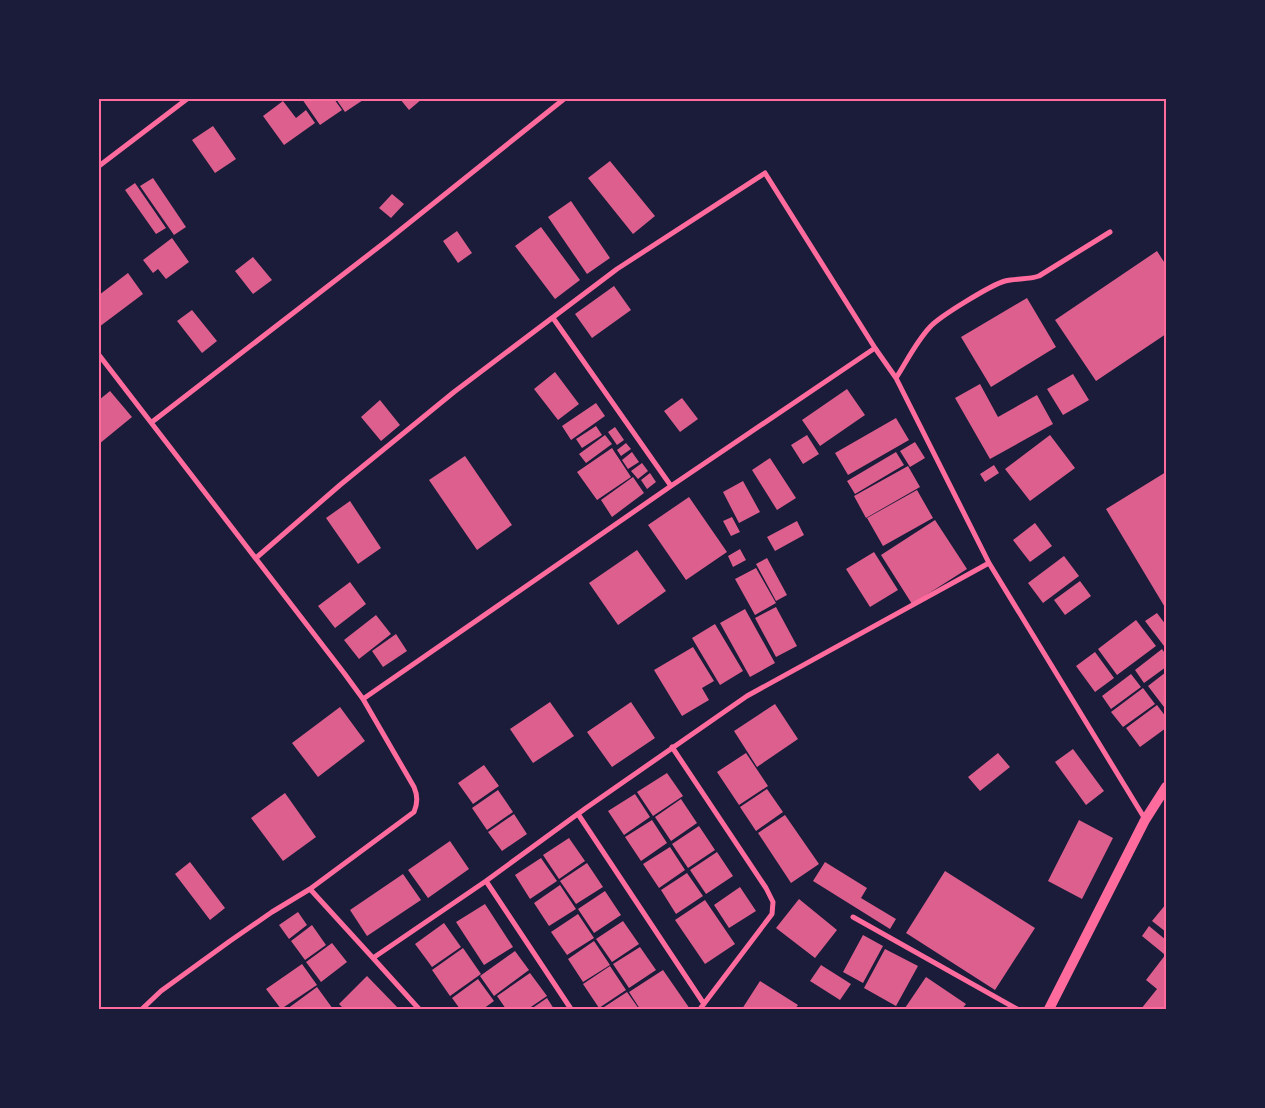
<svg xmlns="http://www.w3.org/2000/svg" width="1265" height="1108" viewBox="0 0 1265 1108" font-family="Barlow,sans-serif">
<style>
.building{fill:#dd5f8e}
.lines{fill:none;stroke-linecap:round;stroke-linejoin:round}
.minor{stroke:#ff6b9d;stroke-width:5}
.secondary{stroke:#ff6b9d;stroke-width:10}
.neatline{fill:none;stroke:#ff6b9d;stroke-width:2}
</style>
<rect width="100%" height="100%" fill="#1b1b3a"/>
<path class="building" d="M 302,99 L 334,99 L 342,110 L 320,125 Z
M 336,99 L 362,99 L 363,100 L 345,112 Z
M 400,99 L 422,99 L 409,110 Z
M 283,101 L 296,118 L 306,110 L 315,123 L 284,145 L 263,116 Z
M 213,126 L 236,159 L 215,173 L 192,140 Z
M 610,161 L 655,216 L 633,234 L 588,178 Z
M 153,178 L 186,227 L 174,235 L 140,186 Z
M 135,183 L 166,228 L 156,234 L 125,190 Z
M 392,194 L 404,204 L 391,218 L 379,208 Z
M 571,201 L 610,258 L 587,274 L 548,217 Z
M 541,227 L 580,280 L 555,299 L 515,246 Z
M 457,231 L 472,253 L 458,263 L 443,241 Z
M 172,238 L 189,262 L 166,279 L 158,269 L 153,273 L 143,260 Z
M 1157,251 L 1166,265 L 1166,334 L 1096,381 L 1055,320 Z
M 253,257 L 272,280 L 253,294 L 235,271 Z
M 128,273 L 143,294 L 99,327 L 99,295 Z
M 614,286 L 631,310 L 592,338 L 575,314 Z
M 1027,298 L 1056,347 L 991,387 L 961,337 Z
M 192,310 L 217,341 L 202,353 L 177,321 Z
M 555,372 L 579,404 L 558,420 L 534,389 Z
M 1073,374 L 1089,400 L 1063,415 L 1047,389 Z
M 980,384 L 998,417 L 1037,395 L 1053,424 L 990,459 L 955,398 Z
M 847,389 L 865,415 L 820,446 L 802,420 Z
M 110,391 L 132,417 L 99,444 L 99,400 Z
M 682,398 L 698,419 L 680,432 L 664,411 Z
M 380,400 L 400,425 L 381,441 L 361,417 Z
M 596,403 L 605,416 L 571,440 L 562,426 Z
M 896,418 L 909,440 L 848,475 L 835,453 Z
M 596,426 L 602,435 L 582,448 L 576,439 Z
M 615,427 L 624,440 L 617,445 L 608,432 Z
M 605,435 L 612,444 L 586,463 L 579,454 Z
M 807,435 L 819,454 L 803,464 L 791,445 Z
M 1050,435 L 1075,468 L 1030,501 L 1005,469 Z
M 915,442 L 925,458 L 910,467 L 900,451 Z
M 626,443 L 631,449 L 621,456 L 617,450 Z
M 612,448 L 631,477 L 597,500 L 577,472 Z
M 632,452 L 639,462 L 628,469 L 622,460 Z
M 896,452 L 904,465 L 855,494 L 847,481 Z
M 465,456 L 512,525 L 477,550 L 429,480 Z
M 770,458 L 796,498 L 777,510 L 752,470 Z
M 642,463 L 648,471 L 638,479 L 631,471 Z
M 994,465 L 999,473 L 985,482 L 980,474 Z
M 908,466 L 920,487 L 866,518 L 854,496 Z
M 1166,472 L 1166,609 L 1106,509 Z
M 650,473 L 656,482 L 647,489 L 641,480 Z
M 633,477 L 644,493 L 612,517 L 601,500 Z
M 743,481 L 760,512 L 739,523 L 723,492 Z
M 917,490 L 933,518 L 883,546 L 867,518 Z
M 689,497 L 727,552 L 686,580 L 648,525 Z
M 350,501 L 381,548 L 358,564 L 326,518 Z
M 732,517 L 740,532 L 731,536 L 723,521 Z
M 935,520 L 967,569 L 912,604 L 881,555 Z
M 797,521 L 804,535 L 775,551 L 767,537 Z
M 1035,523 L 1052,546 L 1030,562 L 1013,540 Z
M 740,549 L 746,560 L 733,567 L 728,556 Z
M 637,550 L 666,591 L 618,625 L 589,583 Z
M 874,552 L 898,590 L 870,607 L 846,569 Z
M 1064,556 L 1079,576 L 1043,603 L 1028,583 Z
M 767,558 L 787,595 L 776,601 L 756,564 Z
M 756,568 L 776,603 L 755,615 L 735,579 Z
M 1080,581 L 1091,596 L 1065,615 L 1054,600 Z
M 350,582 L 366,604 L 335,628 L 318,606 Z
M 776,607 L 797,646 L 776,657 L 755,618 Z
M 745,609 L 775,663 L 750,677 L 720,623 Z
M 1157,613 L 1166,625 L 1166,644 L 1164,646 L 1145,621 Z
M 376,615 L 391,634 L 359,659 L 344,640 Z
M 1136,620 L 1156,646 L 1117,675 L 1098,649 Z
M 715,624 L 743,671 L 720,685 L 692,638 Z
M 396,634 L 407,651 L 383,667 L 372,651 Z
M 693,647 L 714,681 L 702,688 L 709,700 L 682,716 L 654,670 Z
M 1162,649 L 1166,655 L 1166,667 L 1144,683 L 1135,670 Z
M 1095,652 L 1114,678 L 1095,692 L 1076,666 Z
M 1166,672 L 1166,705 L 1164,707 L 1148,686 Z
M 1131,674 L 1141,687 L 1111,709 L 1102,696 Z
M 1143,688 L 1155,704 L 1123,727 L 1111,712 Z
M 550,702 L 574,736 L 533,763 L 510,729 Z
M 631,702 L 655,738 L 612,767 L 587,732 Z
M 775,704 L 798,739 L 757,767 L 734,731 Z
M 1157,705 L 1166,717 L 1166,728 L 1140,747 L 1126,728 Z
M 340,707 L 365,741 L 318,777 L 292,743 Z
M 1073,749 L 1104,791 L 1086,805 L 1055,762 Z
M 746,753 L 768,786 L 739,805 L 717,772 Z
M 998,753 L 1010,767 L 980,791 L 968,777 Z
M 484,765 L 499,786 L 473,804 L 458,783 Z
M 667,773 L 683,796 L 653,816 L 637,792 Z
M 767,789 L 783,812 L 756,831 L 740,807 Z
M 498,790 L 513,812 L 487,830 L 472,808 Z
M 285,793 L 316,837 L 283,861 L 251,818 Z
M 635,794 L 650,817 L 624,835 L 608,811 Z
M 681,799 L 697,823 L 671,841 L 655,817 Z
M 514,814 L 527,834 L 502,851 L 488,832 Z
M 785,815 L 819,864 L 791,883 L 758,833 Z
M 652,820 L 667,843 L 641,861 L 625,837 Z
M 1079,820 L 1113,838 L 1082,899 L 1048,881 Z
M 699,826 L 715,850 L 688,868 L 672,844 Z
M 569,838 L 585,861 L 559,879 L 543,855 Z
M 450,841 L 469,869 L 428,898 L 408,870 Z
M 670,847 L 685,870 L 659,888 L 643,864 Z
M 717,852 L 733,876 L 706,894 L 690,870 Z
M 541,858 L 557,881 L 530,899 L 515,875 Z
M 190,862 L 225,908 L 210,920 L 175,874 Z
M 825,862 L 867,888 L 861,898 L 896,919 L 890,929 L 813,881 Z
M 587,863 L 603,887 L 576,904 L 560,881 Z
M 945,871 L 1035,928 L 995,990 L 906,933 Z
M 687,873 L 703,896 L 676,914 L 661,890 Z
M 403,874 L 421,900 L 367,936 L 350,910 Z
M 560,885 L 576,909 L 549,926 L 534,903 Z
M 740,887 L 756,911 L 729,928 L 714,905 Z
M 605,891 L 621,915 L 594,933 L 578,909 Z
M 799,899 L 837,930 L 815,958 L 776,928 Z
M 705,900 L 735,944 L 705,964 L 675,920 Z
M 485,904 L 513,947 L 484,965 L 456,922 Z
M 1166,904 L 1166,932 L 1152,921 Z
M 298,912 L 307,925 L 289,939 L 279,925 Z
M 578,914 L 594,938 L 567,955 L 551,932 Z
M 623,921 L 639,944 L 612,962 L 596,939 Z
M 444,923 L 461,947 L 432,967 L 415,944 Z
M 312,925 L 326,945 L 305,960 L 291,941 Z
M 1149,926 L 1166,940 L 1166,950 L 1164,954 L 1142,936 Z
M 863,935 L 883,946 L 863,983 L 843,972 Z
M 594,941 L 610,965 L 583,982 L 568,959 Z
M 332,943 L 347,962 L 321,982 L 306,962 Z
M 640,947 L 656,970 L 629,988 L 613,964 Z
M 463,948 L 481,974 L 450,996 L 432,970 Z
M 885,949 L 918,966 L 896,1006 L 864,988 Z
M 515,951 L 529,970 L 494,996 L 480,976 Z
M 1166,954 L 1166,1009 L 1141,1009 L 1157,989 L 1146,980 Z
M 302,964 L 317,985 L 281,1009 L 266,989 Z
M 821,965 L 851,984 L 840,1000 L 810,981 Z
M 610,966 L 626,990 L 599,1008 L 583,984 Z
M 663,970 L 690,1009 L 640,1009 L 629,992 Z
M 530,973 L 547,996 L 528,1009 L 506,1009 L 497,996 Z
M 367,976 L 397,1007 L 395,1009 L 344,1009 L 339,1004 Z
M 926,977 L 966,1004 L 962,1009 L 907,1009 L 905,1008 Z
M 478,979 L 494,1001 L 483,1009 L 460,1009 L 452,998 Z
M 760,981 L 798,1005 L 795,1009 L 742,1009 Z
M 317,987 L 333,1009 L 287,1009 Z
M 627,992 L 639,1009 L 601,1009 Z
M 547,998 L 554,1009 L 531,1009 Z"/>
<g class="lines">
<path class="minor" d="M 99,166 L 187,99
M 553,318 L 671,486
M 99,355 L 344,673 L 363,699 L 671,486 L 875,348
M 896,378 C 907,361 916,342 930,327 C 940,316 991,285 1005,281 C 1016,278 1028,280 1039,276 L 1110,232
M 152,422 L 389,239 L 564,99
M 256,558 L 340,485 L 454,392 L 617,269 L 765,173 L 875,348 L 896,378 L 989,563 L 1145,819
M 672,747 L 766,888 L 773,902 L 772,914 L 700,1009
M 578,814 L 704,1004
M 486,881 L 571,1009
M 310,889 L 373,958
M 853,917 L 1017,1009
M 142,1009 L 161,991 L 230,941 L 272,912 L 310,889 L 414,812 C 418,803 418,796 414,787 L 363,699
M 419,1009 L 373,958 L 486,881 L 586,808 L 747,696 L 989,563"/>
<path class="secondary" d="M 1049,1009 L 1145,820 L 1166,787"/>
</g>
<rect width="1265" height="1108" fill="none" stroke="#1b1b3a" stroke-width="200"/>
<rect x="100" y="100" width="1065" height="908" class="neatline"/>
</svg>
